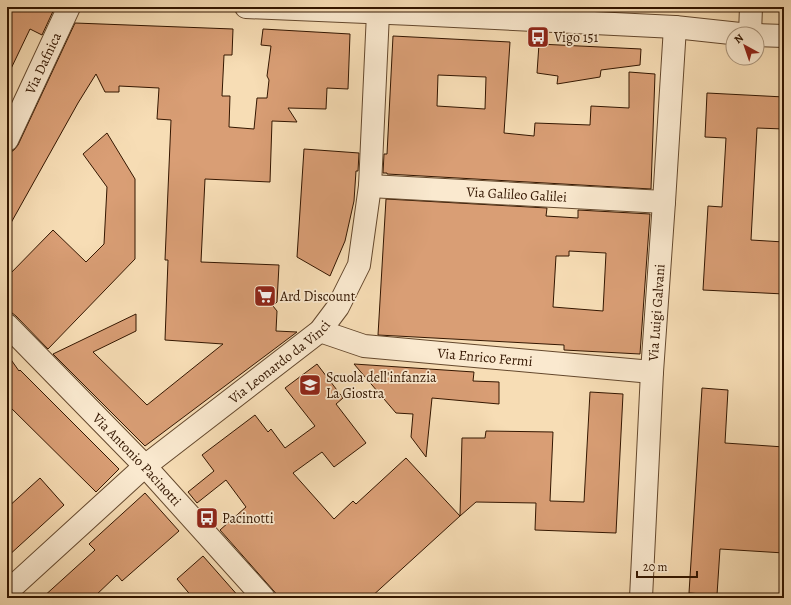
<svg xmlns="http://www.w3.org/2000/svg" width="791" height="605" viewBox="0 0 791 605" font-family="Alegreya,serif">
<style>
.building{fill:#d99e75;stroke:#331600;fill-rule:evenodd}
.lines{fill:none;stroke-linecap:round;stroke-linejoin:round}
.minor-casing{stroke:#64482d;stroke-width:24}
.minor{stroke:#fae9cf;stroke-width:22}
.labels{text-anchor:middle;stroke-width:3.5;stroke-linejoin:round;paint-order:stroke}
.poi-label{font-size:14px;fill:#331600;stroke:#fae9cf;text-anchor:start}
.street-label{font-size:14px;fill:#331600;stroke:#fae9cf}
</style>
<rect width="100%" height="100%" fill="#f7ddb5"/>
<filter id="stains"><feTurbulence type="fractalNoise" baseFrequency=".005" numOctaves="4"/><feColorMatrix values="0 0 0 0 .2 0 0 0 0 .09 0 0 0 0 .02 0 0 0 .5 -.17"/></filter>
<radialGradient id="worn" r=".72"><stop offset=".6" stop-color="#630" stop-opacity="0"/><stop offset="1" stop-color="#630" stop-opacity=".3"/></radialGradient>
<path class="building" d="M 7,7 L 55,7 L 42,35 L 30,29 L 7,77 Z
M 75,23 L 233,29 L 232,55 L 224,55 L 222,96 L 230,96 L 229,127 L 254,129 L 257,98 L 267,98 L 269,80 L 267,76 L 271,46 L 261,45 L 263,29 L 350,34 L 348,89 L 327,88 L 326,109 L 288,108 L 297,122 L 272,121 L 270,182 L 205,179 L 201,262 L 279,265 L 277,302 L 273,306 L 277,311 L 276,331 L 297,332 L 145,446 L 53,354 L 136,314 L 136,331 L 93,352 L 147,405 L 223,344 L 165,340 L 168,260 L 165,260 L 171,120 L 157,119 L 159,88 L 119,86 L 119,92 L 105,92 L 96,74 L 78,103 L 7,230 L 7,162 L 12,151 L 14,150 L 18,145 Z
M 393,36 L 510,42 L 504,133 L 534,136 L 535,123 L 590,125 L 591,106 L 629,108 L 629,72 L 655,74 L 651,189 L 387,174 L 387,173 L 383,173 L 384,154 L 387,154 ZM 438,75 L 486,77 L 485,109 L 437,106 Z
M 539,44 L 641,49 L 640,65 L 601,70 L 600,77 L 557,84 L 558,76 L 537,73 Z
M 707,93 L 784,97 L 784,129 L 757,128 L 751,240 L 784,242 L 784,294 L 703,290 L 708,206 L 722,207 L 726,138 L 705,137 Z
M 107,133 L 135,179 L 135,259 L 48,349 L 16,316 L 7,309 L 7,277 L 53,230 L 86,262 L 104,244 L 107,187 L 83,154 Z
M 304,149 L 359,153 L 358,171 L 356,171 L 354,201 L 345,241 L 330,276 L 297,257 Z
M 386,199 L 547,208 L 546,216 L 578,218 L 578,210 L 650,214 L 640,354 L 564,350 L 564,345 L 378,335 ZM 569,251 L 606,253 L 603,311 L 553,307 L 556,256 L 569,256 Z
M 7,354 L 19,371 L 20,370 L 119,469 L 96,492 L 7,404 Z
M 317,364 L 343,398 L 336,404 L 366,443 L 334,467 L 322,452 L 293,473 L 334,519 L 353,501 L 356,504 L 406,458 L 460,516 L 370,598 L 280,598 L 220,530 L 246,507 L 226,480 L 197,503 L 188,492 L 214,471 L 202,455 L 255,415 L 268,432 L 271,429 L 285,448 L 315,426 L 285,388 Z
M 354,364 L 474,372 L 473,381 L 499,382 L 499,404 L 432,398 L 426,457 L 411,437 L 413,414 L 396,413 Z
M 702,388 L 728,390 L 725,443 L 784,447 L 784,553 L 720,549 L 717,595 L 689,593 Z
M 590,392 L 623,394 L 616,533 L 535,530 L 536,503 L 476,502 L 460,516 L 462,438 L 485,438 L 486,431 L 553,432 L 550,501 L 584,502 Z
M 40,478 L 64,505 L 7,557 L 7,508 Z
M 145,493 L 179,531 L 122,581 L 117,575 L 93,598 L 42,598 L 95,550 L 89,544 Z
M 203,556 L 240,598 L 193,598 L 177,579 Z"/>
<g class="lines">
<g class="minor-casing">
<g id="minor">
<path d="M 246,7 L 413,14 L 675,27 L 740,34"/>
<path d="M 750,34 L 751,7"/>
<path d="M 757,35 L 784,36"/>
<path id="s1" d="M 7,140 L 69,7"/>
<path id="s2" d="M 370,186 L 664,202"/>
<path id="s3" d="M 7,325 L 145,466 L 264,598"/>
<path id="s4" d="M 320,331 L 364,346 L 652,372"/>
<path id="s5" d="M 7,592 L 145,466 L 320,331 L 338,307 L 359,265 L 370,186 L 378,13"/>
<path id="s6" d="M 641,598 L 652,372 L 664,202 L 675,27"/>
</g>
</g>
<use href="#minor" class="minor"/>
</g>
<defs>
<g id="bus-square" transform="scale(1.15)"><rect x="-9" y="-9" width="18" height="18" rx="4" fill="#8f2418" stroke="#fae9cf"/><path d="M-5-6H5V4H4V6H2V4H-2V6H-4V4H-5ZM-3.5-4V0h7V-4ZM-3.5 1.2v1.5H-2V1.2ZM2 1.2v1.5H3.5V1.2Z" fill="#fff"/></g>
<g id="supermarket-square" transform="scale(1.15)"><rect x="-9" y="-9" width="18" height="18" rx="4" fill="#8f2418" stroke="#fae9cf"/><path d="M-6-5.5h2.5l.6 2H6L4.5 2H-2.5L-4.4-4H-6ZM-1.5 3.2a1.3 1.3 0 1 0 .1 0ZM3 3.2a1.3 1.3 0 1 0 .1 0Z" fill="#fff"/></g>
<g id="school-square" transform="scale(1.15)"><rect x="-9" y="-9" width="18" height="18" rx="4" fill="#8f2418" stroke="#fae9cf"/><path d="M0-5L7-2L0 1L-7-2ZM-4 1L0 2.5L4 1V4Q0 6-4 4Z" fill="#fff"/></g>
</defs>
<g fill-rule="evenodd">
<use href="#bus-square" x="538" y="37"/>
<use href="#supermarket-square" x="265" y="296"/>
<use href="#school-square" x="310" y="385"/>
<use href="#bus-square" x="207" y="518"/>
</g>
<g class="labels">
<g class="poi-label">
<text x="554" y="42">Vigo 151</text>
<text x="280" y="301">Ard Discount</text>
<text x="326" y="382">Scuola dell'infanzia<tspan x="326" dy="16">La Giostra</tspan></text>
<text x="222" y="523">Pacinotti</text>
</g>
<g class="street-label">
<text dy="5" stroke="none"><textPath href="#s1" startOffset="85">Via Dafnica</textPath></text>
<text dy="5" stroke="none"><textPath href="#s2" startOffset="147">Via Galileo Galilei</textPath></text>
<text dy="5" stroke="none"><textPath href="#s6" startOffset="286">Via Luigi Galvani</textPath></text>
<text dy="5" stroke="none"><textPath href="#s4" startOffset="168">Via Enrico Fermi</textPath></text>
<text dy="5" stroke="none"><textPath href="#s5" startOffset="357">Via Leonardo da Vinci</textPath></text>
<text dy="5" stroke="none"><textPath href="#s3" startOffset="187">Via Antonio Pacinotti</textPath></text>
</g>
</g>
<rect width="791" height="605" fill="none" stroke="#f7ddb5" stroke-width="24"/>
<rect x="8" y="8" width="775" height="589" fill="none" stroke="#331600" stroke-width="2"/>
<rect x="12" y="12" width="767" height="581" fill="none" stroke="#331600"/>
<g transform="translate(745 46) rotate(320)"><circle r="19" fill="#fae9cf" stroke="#aa957c"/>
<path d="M0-3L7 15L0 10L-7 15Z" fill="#8f2418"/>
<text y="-6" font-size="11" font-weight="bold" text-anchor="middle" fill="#331600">N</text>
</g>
<path d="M637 571v6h60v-6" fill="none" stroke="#331600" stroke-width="2"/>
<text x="643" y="571" font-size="12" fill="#331600" stroke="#fae9cf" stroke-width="3" paint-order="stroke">20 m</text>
<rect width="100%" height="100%" filter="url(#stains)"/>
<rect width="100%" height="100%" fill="url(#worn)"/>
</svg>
